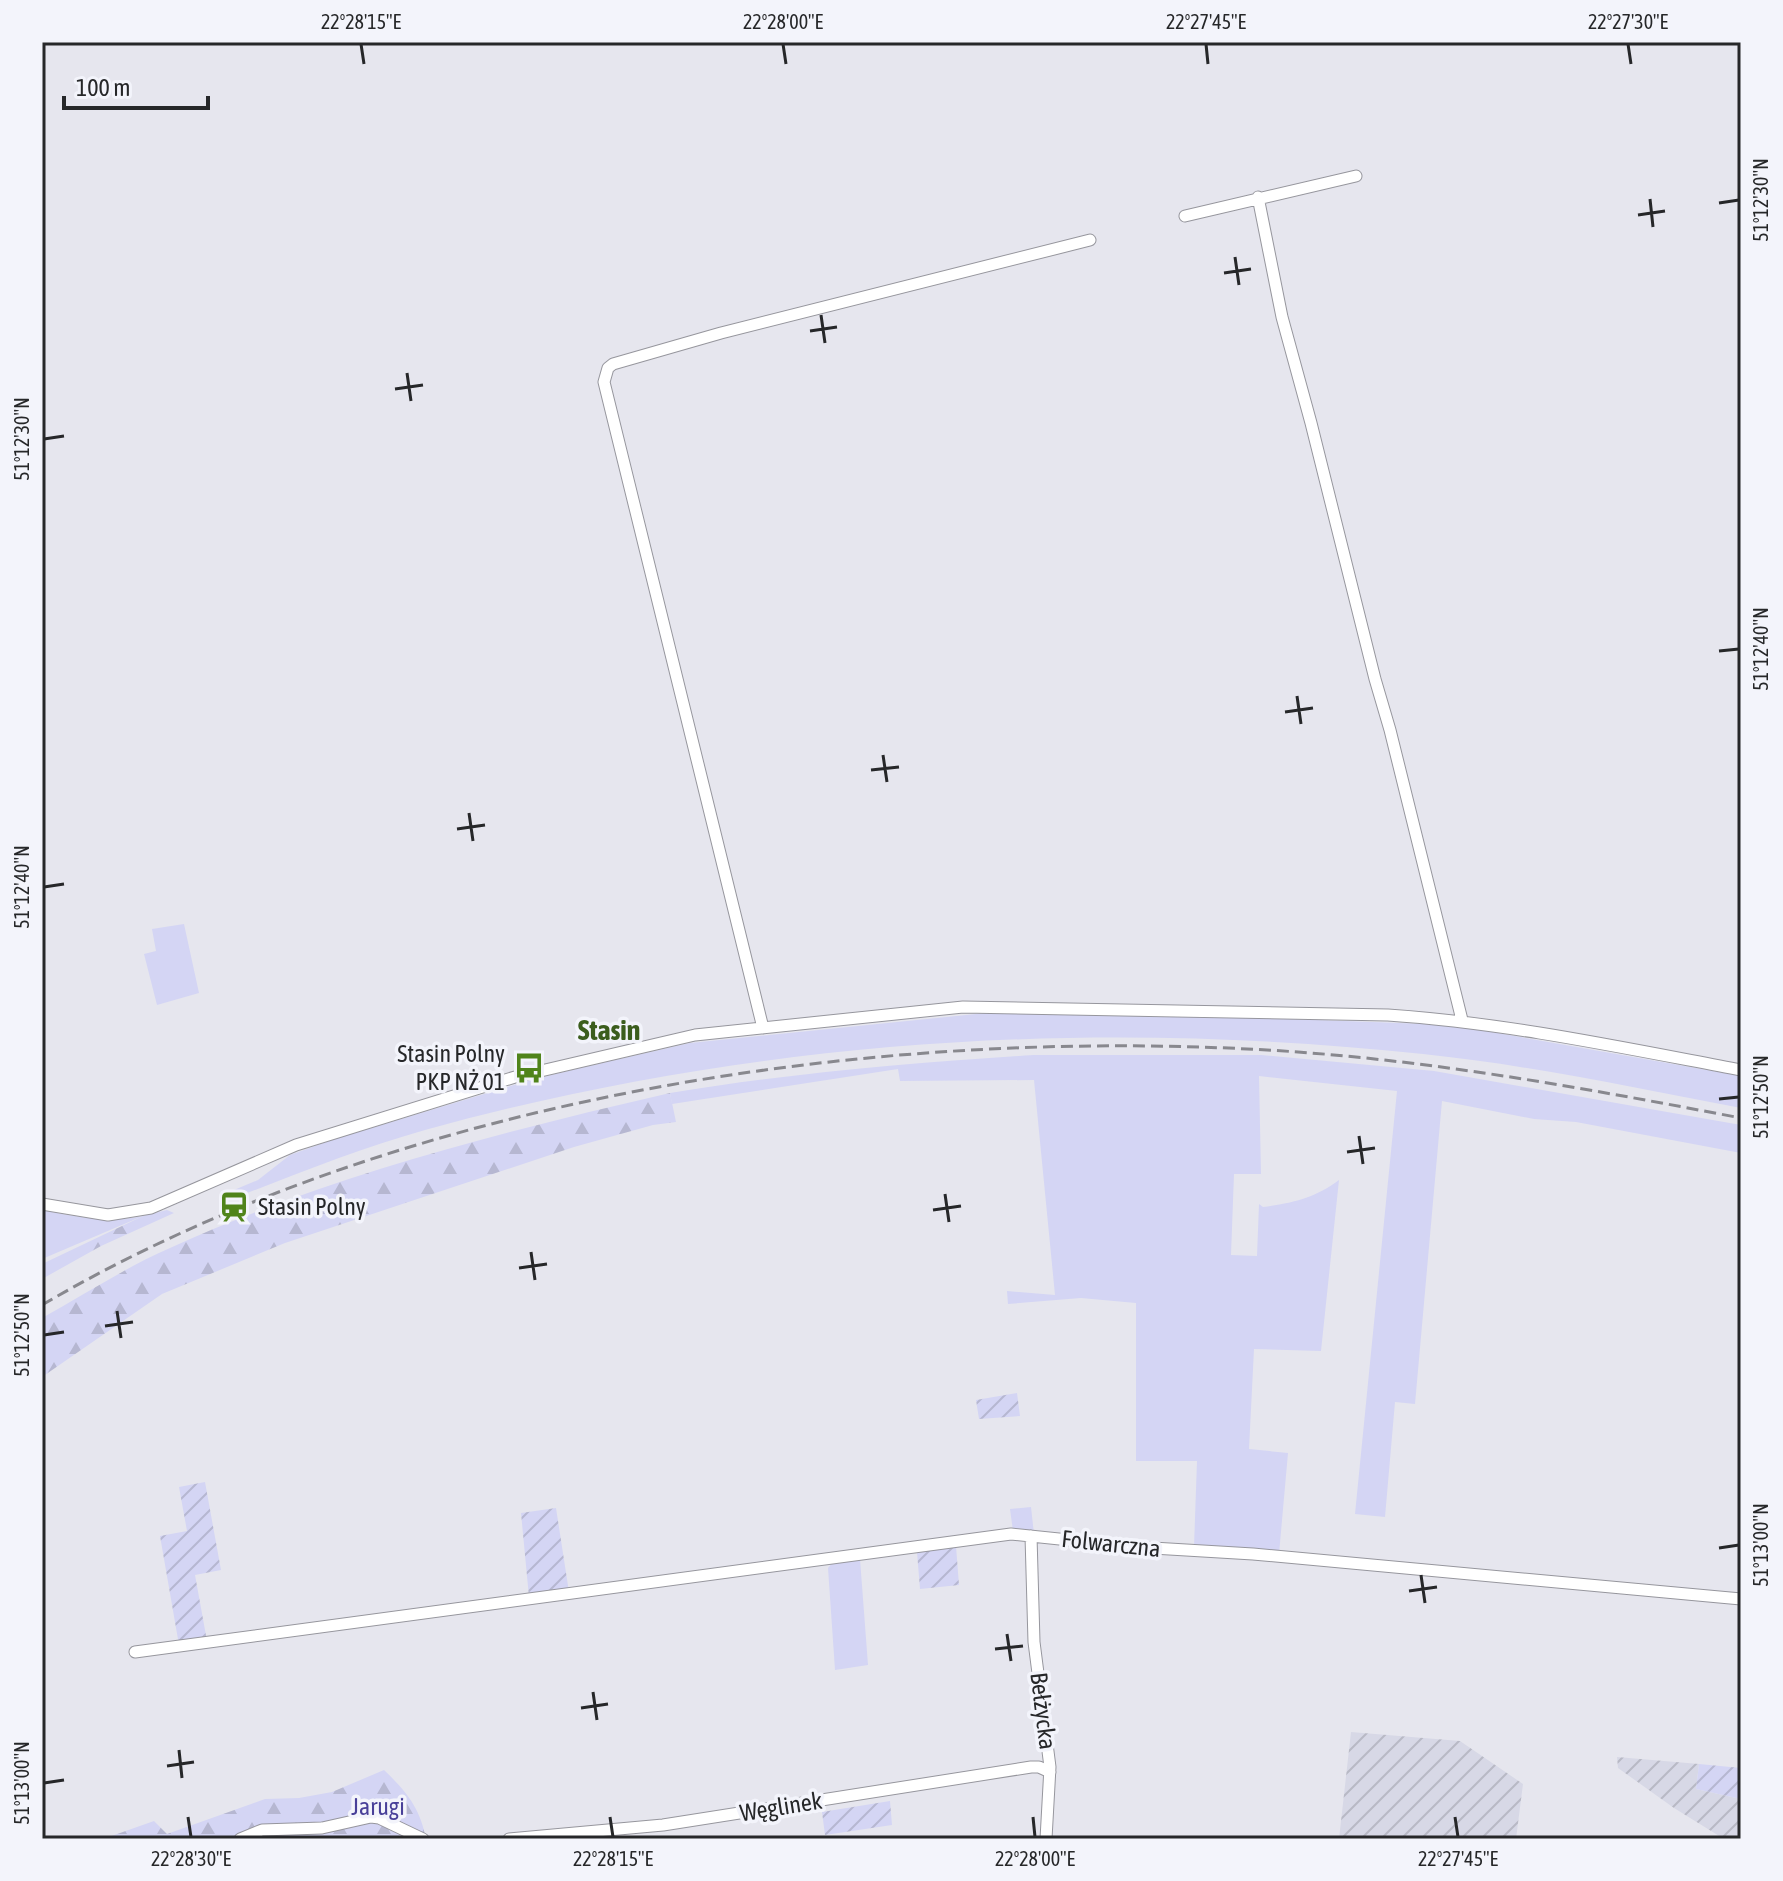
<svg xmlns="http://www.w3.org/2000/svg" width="1783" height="1881" viewBox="0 0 1783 1881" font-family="'Asap Condensed',sans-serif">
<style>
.industrial{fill:url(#industrial-furrows)}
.grass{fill:#d4d5f4}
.forest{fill:url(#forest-firs)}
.garden{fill:url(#garden-furrows)}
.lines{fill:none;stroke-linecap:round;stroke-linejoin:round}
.street-casing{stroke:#96969d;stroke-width:13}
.street{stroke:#fff;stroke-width:11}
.rail{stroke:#88888e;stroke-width:3;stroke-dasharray:12 6;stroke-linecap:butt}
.ticks{fill:none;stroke:#262729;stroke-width:3}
.labels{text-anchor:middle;stroke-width:7;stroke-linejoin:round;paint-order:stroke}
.poi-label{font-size:24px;fill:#262729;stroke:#f3f4fb;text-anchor:end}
.street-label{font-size:24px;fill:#262729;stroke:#f3f4fb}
.park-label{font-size:24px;fill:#494099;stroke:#f3f4fb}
.quarter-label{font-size:28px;font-weight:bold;fill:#3b5d1d;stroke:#f3f4fb}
.neatline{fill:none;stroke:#262729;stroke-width:3}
.ticks-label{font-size:20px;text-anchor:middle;fill:#262729}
</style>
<defs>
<pattern id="industrial-furrows" width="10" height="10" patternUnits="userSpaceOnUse" patternTransform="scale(2)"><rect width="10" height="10" fill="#d7d8e6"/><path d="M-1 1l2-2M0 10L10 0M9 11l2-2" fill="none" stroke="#b8b9c5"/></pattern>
<pattern id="forest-firs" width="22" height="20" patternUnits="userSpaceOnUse" patternTransform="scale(2)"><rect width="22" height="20" fill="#d4d5f4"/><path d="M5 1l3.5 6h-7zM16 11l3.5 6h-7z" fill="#b6b7d1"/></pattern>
<pattern id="garden-furrows" width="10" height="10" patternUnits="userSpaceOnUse" patternTransform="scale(2)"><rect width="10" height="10" fill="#d4d5f4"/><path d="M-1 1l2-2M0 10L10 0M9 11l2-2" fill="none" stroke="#b6b7d1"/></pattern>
</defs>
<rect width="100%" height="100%" fill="#e6e6ee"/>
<path class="industrial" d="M 1351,1732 L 1460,1741 L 1523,1784 L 1516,1839 L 1339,1839 Z
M 1617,1757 L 1699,1764 L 1696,1789 L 1741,1799 L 1741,1839 L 1724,1839 L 1674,1808 L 1618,1768 Z"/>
<path class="grass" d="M 184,924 L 199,993 L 157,1005 L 144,954 L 156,951 L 152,929 Z
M 986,1013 L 1262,1018 L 1452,1025 L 1741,1076 L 1741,1108 C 1635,1088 1530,1065 1423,1054 C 1088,1018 750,1040 425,1130 C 361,1148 299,1173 237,1197 L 234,1190 L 258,1180 L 290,1155 L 335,1139 L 524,1082 L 572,1070 L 690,1043 Z
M 1034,1055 L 1261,1055 L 1434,1071 L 1741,1125 L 1741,1153 L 1576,1122 L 1534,1119 L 1442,1101 L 1415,1404 L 1395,1402 L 1385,1517 L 1355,1514 L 1397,1091 L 1259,1076 L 1261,1174 L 1234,1174 L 1231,1255 L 1257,1256 L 1259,1204 L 1263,1207 C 1293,1203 1315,1198 1339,1180 L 1321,1351 L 1254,1349 L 1249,1449 L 1288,1453 L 1279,1554 L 1194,1547 L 1197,1461 L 1136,1461 L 1136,1303 L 1081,1298 L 1008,1304 L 1007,1291 L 1055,1295 L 1034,1080 L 900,1081 L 898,1069 L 672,1104 L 670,1093 C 791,1073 912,1063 1034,1055 Z
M 42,1210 C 76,1217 108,1223 143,1216 L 42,1259 Z
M 1031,1507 L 1034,1534 L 1013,1531 L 1010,1509 Z
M 860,1559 L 868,1665 L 835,1670 L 828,1568 L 832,1563 Z"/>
<path class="forest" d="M 670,1093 L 676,1122 L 653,1125 L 574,1147 L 285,1243 L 162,1294 L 42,1377 L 42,1318 C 84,1295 126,1267 170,1248 C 329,1176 501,1132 670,1093 Z
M 167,1210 L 174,1213 L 101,1246 L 42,1279 L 42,1264 L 143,1216 Z
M 384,1770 C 407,1792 420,1808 426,1839 L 103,1839 L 154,1821 L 167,1834 L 265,1799 L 299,1798 L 332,1792 Z"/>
<path class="garden" d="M 1017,1393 L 1020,1416 L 979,1419 L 976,1400 Z
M 205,1482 L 221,1570 L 195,1575 L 207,1641 L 179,1645 L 160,1536 L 187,1531 L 179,1487 Z
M 556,1508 L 569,1592 L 529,1597 L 521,1513 Z
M 956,1546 L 959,1585 L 920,1589 L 917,1552 Z
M 1699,1764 L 1741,1768 L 1741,1799 L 1696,1789 Z
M 890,1801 L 892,1825 L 825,1835 L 822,1812 Z"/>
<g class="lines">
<g class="street-casing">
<path id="street" d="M 1258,197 L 1282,317 L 1311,423 L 1375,679 L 1390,730 L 1462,1020
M 1185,216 L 1356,176
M 763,1028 L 604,382 L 608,368 L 613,364 L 721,333 L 1090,240
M 42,1204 L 108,1215 L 151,1208 L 296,1145 L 515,1077 L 695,1035 L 963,1007 L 1388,1015 C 1507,1023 1624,1048 1741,1070
M 1031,1536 L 1034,1642 L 1050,1767 L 1046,1839
M 135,1652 L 1011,1534 L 1136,1547 L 1253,1554 L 1741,1599
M 240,1839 L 262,1830 L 322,1828 L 371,1817 L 379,1818 L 423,1839
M 509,1839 L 663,1825 L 1031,1767 L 1039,1767 L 1050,1772"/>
</g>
<use href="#street" class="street"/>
<path class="rail" d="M 42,1305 C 402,1094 886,1023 1298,1052 C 1448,1063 1594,1090 1741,1118"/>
</g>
<path class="ticks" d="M 361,44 L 364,64M 783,44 L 786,64M 1206,44 L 1208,64M 1628,44 L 1631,64M 1650,199 L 1653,227M 1719,203 L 1739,200M 1638,215 L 1665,211M 1235,257 L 1239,285M 1224,273 L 1251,269M 821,315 L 825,343M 810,331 L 837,327M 407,373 L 411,401M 395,389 L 423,385M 44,439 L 64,436M 1719,651 L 1739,649M 1297,696 L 1301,724M 1285,712 L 1313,708M 883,755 L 887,782M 871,770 L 899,767M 469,813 L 473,841M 457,829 L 485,825M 44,887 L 64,884M 1719,1099 L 1739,1097M 1359,1136 L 1363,1164M 1347,1152 L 1375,1148M 945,1194 L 949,1222M 933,1210 L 961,1206M 531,1252 L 535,1280M 519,1268 L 547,1264M 117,1311 L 121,1338M 105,1326 L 133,1322M 44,1335 L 64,1332M 1719,1548 L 1739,1545M 1421,1575 L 1425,1603M 1409,1591 L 1437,1587M 1007,1634 L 1011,1661M 995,1649 L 1023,1646M 593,1692 L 597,1720M 581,1708 L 608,1704M 179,1750 L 182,1778M 167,1766 L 194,1762M 44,1783 L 64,1780M 188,1817 L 191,1837M 610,1817 L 613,1837M 1033,1817 L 1035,1837M 1455,1817 L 1458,1837"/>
<defs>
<g id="bus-bare" transform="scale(2.4)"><path d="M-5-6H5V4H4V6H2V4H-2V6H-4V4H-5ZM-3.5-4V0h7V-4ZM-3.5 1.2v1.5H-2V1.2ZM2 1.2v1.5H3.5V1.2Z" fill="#50841b" stroke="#f3f4fb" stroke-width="2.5" paint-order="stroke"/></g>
<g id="station-bare" transform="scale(2.4)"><path d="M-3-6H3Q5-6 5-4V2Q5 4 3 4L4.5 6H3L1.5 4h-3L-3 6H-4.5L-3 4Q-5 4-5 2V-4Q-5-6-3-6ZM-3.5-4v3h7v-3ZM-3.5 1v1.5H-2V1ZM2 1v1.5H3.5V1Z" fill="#50841b" stroke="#f3f4fb" stroke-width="2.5" paint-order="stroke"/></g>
</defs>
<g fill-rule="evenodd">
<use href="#bus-bare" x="529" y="1068"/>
<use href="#station-bare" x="234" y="1207"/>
</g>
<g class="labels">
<g class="poi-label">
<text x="505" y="1062">Stasin Polny<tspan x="505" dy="28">PKP NŻ 01</tspan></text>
<text x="258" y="1215" text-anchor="start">Stasin Polny</text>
</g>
<g class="street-label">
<text transform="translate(1111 1544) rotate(6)" y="8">Folwarczna</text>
<text transform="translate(1043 1711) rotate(83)" y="8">Bełżycka</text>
<text transform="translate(781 1807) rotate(-9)" y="8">Węglinek</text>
</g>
<g class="park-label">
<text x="378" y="1815">Jarugi</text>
</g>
<g class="quarter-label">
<text x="609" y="1040">Stasin</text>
</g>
</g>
<rect width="1783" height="1881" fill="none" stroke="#f3f4fb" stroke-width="88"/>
<path d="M64 96v12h144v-12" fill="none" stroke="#262729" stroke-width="4"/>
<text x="76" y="96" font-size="24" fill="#262729" stroke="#f3f4fb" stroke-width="6" paint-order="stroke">100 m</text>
<rect x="44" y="44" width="1695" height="1793" class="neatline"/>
<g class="ticks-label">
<text x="361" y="29">22°28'15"E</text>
<text x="783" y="29">22°28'00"E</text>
<text x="1206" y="29">22°27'45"E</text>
<text x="1628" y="29">22°27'30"E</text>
<text transform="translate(1761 200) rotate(-90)" y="7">51°12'30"N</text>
<text transform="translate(22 439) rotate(-90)" y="7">51°12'30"N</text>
<text transform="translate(1761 649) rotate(-90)" y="7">51°12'40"N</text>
<text transform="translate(22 887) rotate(-90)" y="7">51°12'40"N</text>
<text transform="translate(1761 1097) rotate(-90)" y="7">51°12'50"N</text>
<text transform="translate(22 1335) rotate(-90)" y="7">51°12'50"N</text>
<text transform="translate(1761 1545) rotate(-90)" y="7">51°13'00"N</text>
<text transform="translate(22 1783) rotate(-90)" y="7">51°13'00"N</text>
<text x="191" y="1866">22°28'30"E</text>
<text x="613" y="1866">22°28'15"E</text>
<text x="1035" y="1866">22°28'00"E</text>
<text x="1458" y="1866">22°27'45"E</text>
</g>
</svg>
